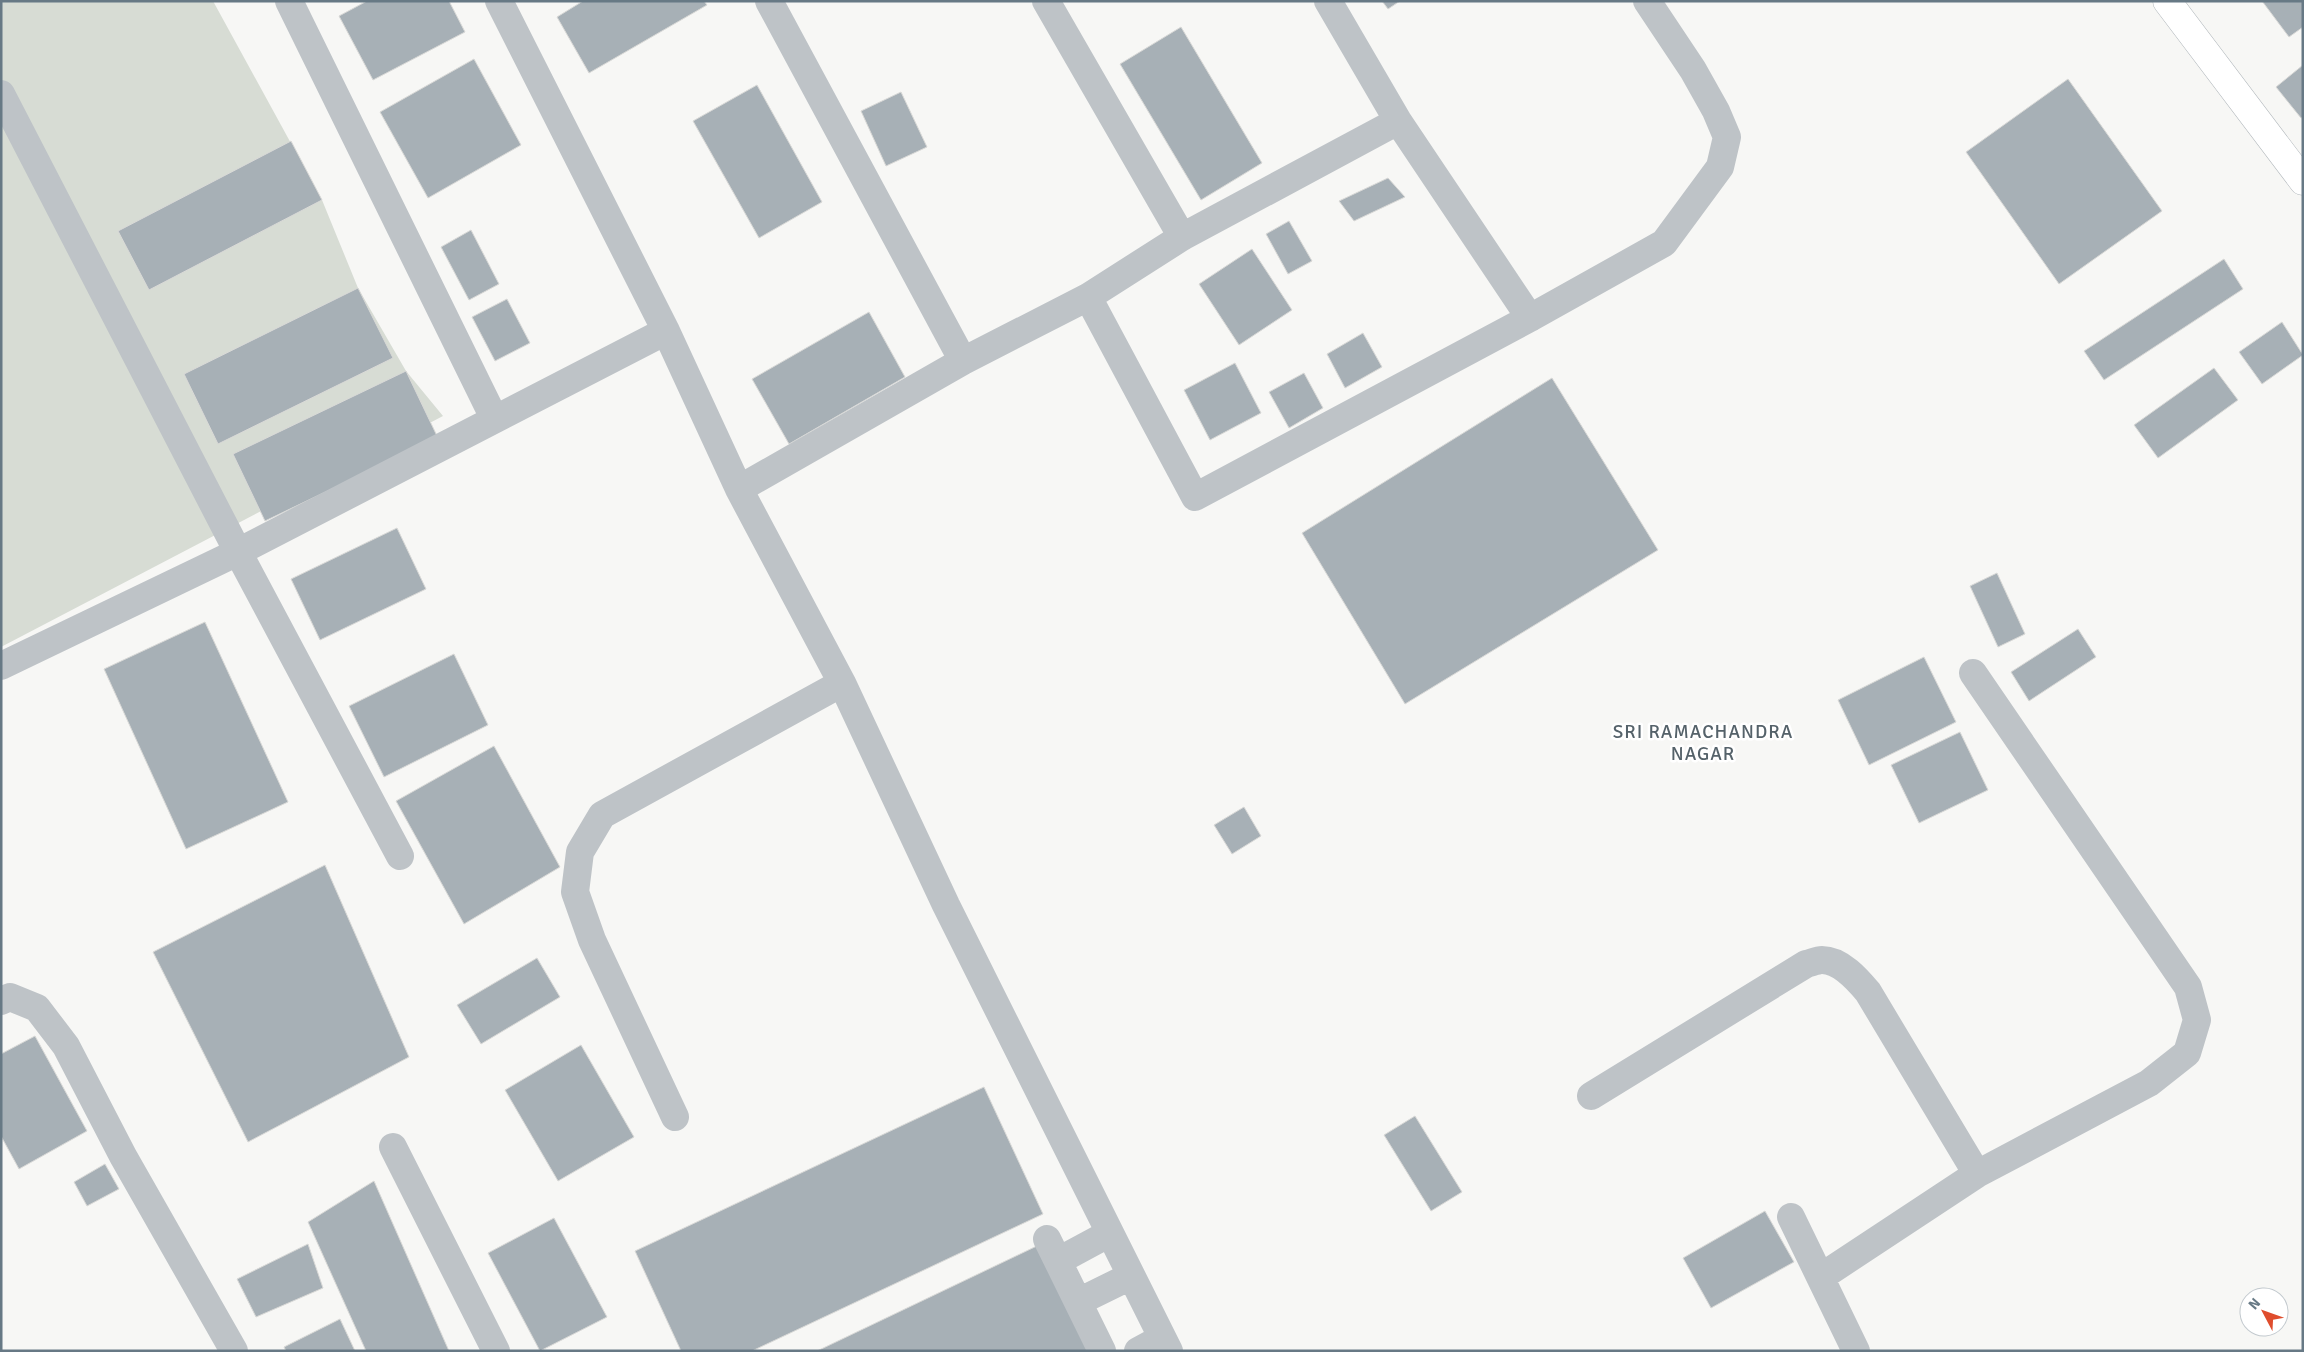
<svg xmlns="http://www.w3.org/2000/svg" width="2304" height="1352" viewBox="0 0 2304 1352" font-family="Signika,sans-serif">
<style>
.green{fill:#d7dcd4}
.building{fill:#a7b0b6;stroke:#d9d9d7}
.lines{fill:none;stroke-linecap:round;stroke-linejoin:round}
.secondary-casing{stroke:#b1b7bb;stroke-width:29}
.street{stroke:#bec3c7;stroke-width:28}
.secondary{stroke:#fff;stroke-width:28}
.labels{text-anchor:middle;stroke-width:5;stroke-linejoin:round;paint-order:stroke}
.neighbourhood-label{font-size:19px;letter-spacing:1px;fill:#55626a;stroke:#fff}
</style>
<rect width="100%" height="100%" fill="#f7f7f5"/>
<path class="green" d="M 1,1 L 213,1 L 322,200 L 358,288 L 406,371 L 443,416 L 1,647 Z"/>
<path class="building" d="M 367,1 L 449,1 L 465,32 L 373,80 L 339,16 Z
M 583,1 L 704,1 L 707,5 L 589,73 L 557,17 Z
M 1382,1 L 1400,1 L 1388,9 Z
M 2262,1 L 2303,1 L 2303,27 L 2289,37 Z
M 1181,27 L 1262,163 L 1201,200 L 1120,64 Z
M 474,59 L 521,145 L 428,198 L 380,112 Z
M 2303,65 L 2303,117 L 2301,118 L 2276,87 Z
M 2068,79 L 2162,211 L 2059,284 L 1966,152 Z
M 757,85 L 822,202 L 759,238 L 693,121 Z
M 901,92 L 927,147 L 886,166 L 861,111 Z
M 291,141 L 322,200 L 149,290 L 118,231 Z
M 1388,178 L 1405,197 L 1354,221 L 1339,201 Z
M 1289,221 L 1312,261 L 1288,274 L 1266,234 Z
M 471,230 L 499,284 L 469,300 L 441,247 Z
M 1252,249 L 1292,310 L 1239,345 L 1199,284 Z
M 2224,259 L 2243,289 L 2104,380 L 2084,351 Z
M 358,288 L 393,358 L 218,444 L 184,374 Z
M 507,299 L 530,343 L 495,361 L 472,317 Z
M 869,312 L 905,377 L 789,444 L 752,379 Z
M 2282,322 L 2303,355 L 2262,384 L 2239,352 Z
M 1363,333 L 1382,367 L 1345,388 L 1327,354 Z
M 1235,363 L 1261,413 L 1210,440 L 1184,390 Z
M 2214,368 L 2238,400 L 2158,458 L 2134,425 Z
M 406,371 L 438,438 L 265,521 L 233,454 Z
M 1304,373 L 1323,408 L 1289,428 L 1269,392 Z
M 1552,378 L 1658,550 L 1405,704 L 1302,533 Z
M 397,528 L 426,589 L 320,640 L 291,579 Z
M 1997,573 L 2025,634 L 1998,647 L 1970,586 Z
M 205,622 L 288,802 L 186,849 L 104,669 Z
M 2078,629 L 2096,657 L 2029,701 L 2011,672 Z
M 454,654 L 488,725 L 384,777 L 349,706 Z
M 1924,657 L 1956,722 L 1869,765 L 1838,700 Z
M 1960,732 L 1988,790 L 1919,823 L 1891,765 Z
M 494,746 L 560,867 L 464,924 L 396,801 Z
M 1244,807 L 1261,836 L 1232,854 L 1214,825 Z
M 325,865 L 409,1057 L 248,1142 L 153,952 Z
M 537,958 L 560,997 L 481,1044 L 457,1005 Z
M 35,1036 L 87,1131 L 19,1169 L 1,1136 L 1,1054 Z
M 581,1045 L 634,1137 L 558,1181 L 505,1090 Z
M 984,1087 L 1043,1214 L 752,1351 L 681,1351 L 635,1251 Z
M 1415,1116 L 1462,1192 L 1431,1211 L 1384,1135 Z
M 105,1164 L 119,1189 L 87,1206 L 74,1182 Z
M 374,1181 L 449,1351 L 366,1351 L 308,1222 Z
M 1765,1211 L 1794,1262 L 1711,1308 L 1683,1258 Z
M 554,1218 L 607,1317 L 540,1351 L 488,1253 Z
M 308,1244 L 323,1288 L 256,1317 L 237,1279 Z
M 1041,1244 L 1092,1351 L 817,1351 Z
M 340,1319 L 355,1351 L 286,1351 L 284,1347 Z"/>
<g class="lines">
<g class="secondary-casing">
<path id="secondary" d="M 2167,1 L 2303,181"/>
</g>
<path class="street" d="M 289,1 L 494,418
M 499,1 L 666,331 L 739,489 L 842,683 L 946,905 L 1169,1351
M 769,1 L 963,361
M 1046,1 L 1182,237
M 1328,1 L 1398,121 L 1530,318
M 1,94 L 238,552 L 400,856
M 1088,297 L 1195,497 L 1530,318 L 1664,243 L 1720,167 L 1727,137 L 1716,111 L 1693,70 L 1647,1
M 739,489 L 963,361 L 1088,297 L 1182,237 L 1398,121
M 1,666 L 238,552 L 666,331
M 1,1001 L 10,997 L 37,1008 L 66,1046 L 123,1156 L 234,1351
M 1591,1096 L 1806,964 C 1811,963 1817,960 1822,960 C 1841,960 1858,980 1868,992 L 1977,1174
M 675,1117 L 592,940 L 575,892 L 580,852 L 602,815 L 842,683
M 393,1147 L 496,1351
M 1791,1217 L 1856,1351
M 1047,1239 L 1102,1351
M 1058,1261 L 1110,1233
M 1821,1277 L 1977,1174 L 2149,1083 L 2187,1053 L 2197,1020 L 2188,987 L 1973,673
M 1078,1302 L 1131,1276
M 1138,1351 L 1162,1338"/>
<use href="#secondary" class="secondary"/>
</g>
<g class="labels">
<g class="neighbourhood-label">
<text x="1703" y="738">SRI RAMACHANDRA<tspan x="1703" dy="22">NAGAR</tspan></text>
</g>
</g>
<rect width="2304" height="1352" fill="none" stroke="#677985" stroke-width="5"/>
<g transform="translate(2264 1312) rotate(311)"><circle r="24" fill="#ffffff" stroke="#c2c9ce"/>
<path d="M0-4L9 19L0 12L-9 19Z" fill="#df4d2d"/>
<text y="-8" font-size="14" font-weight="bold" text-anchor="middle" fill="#677985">N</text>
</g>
</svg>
